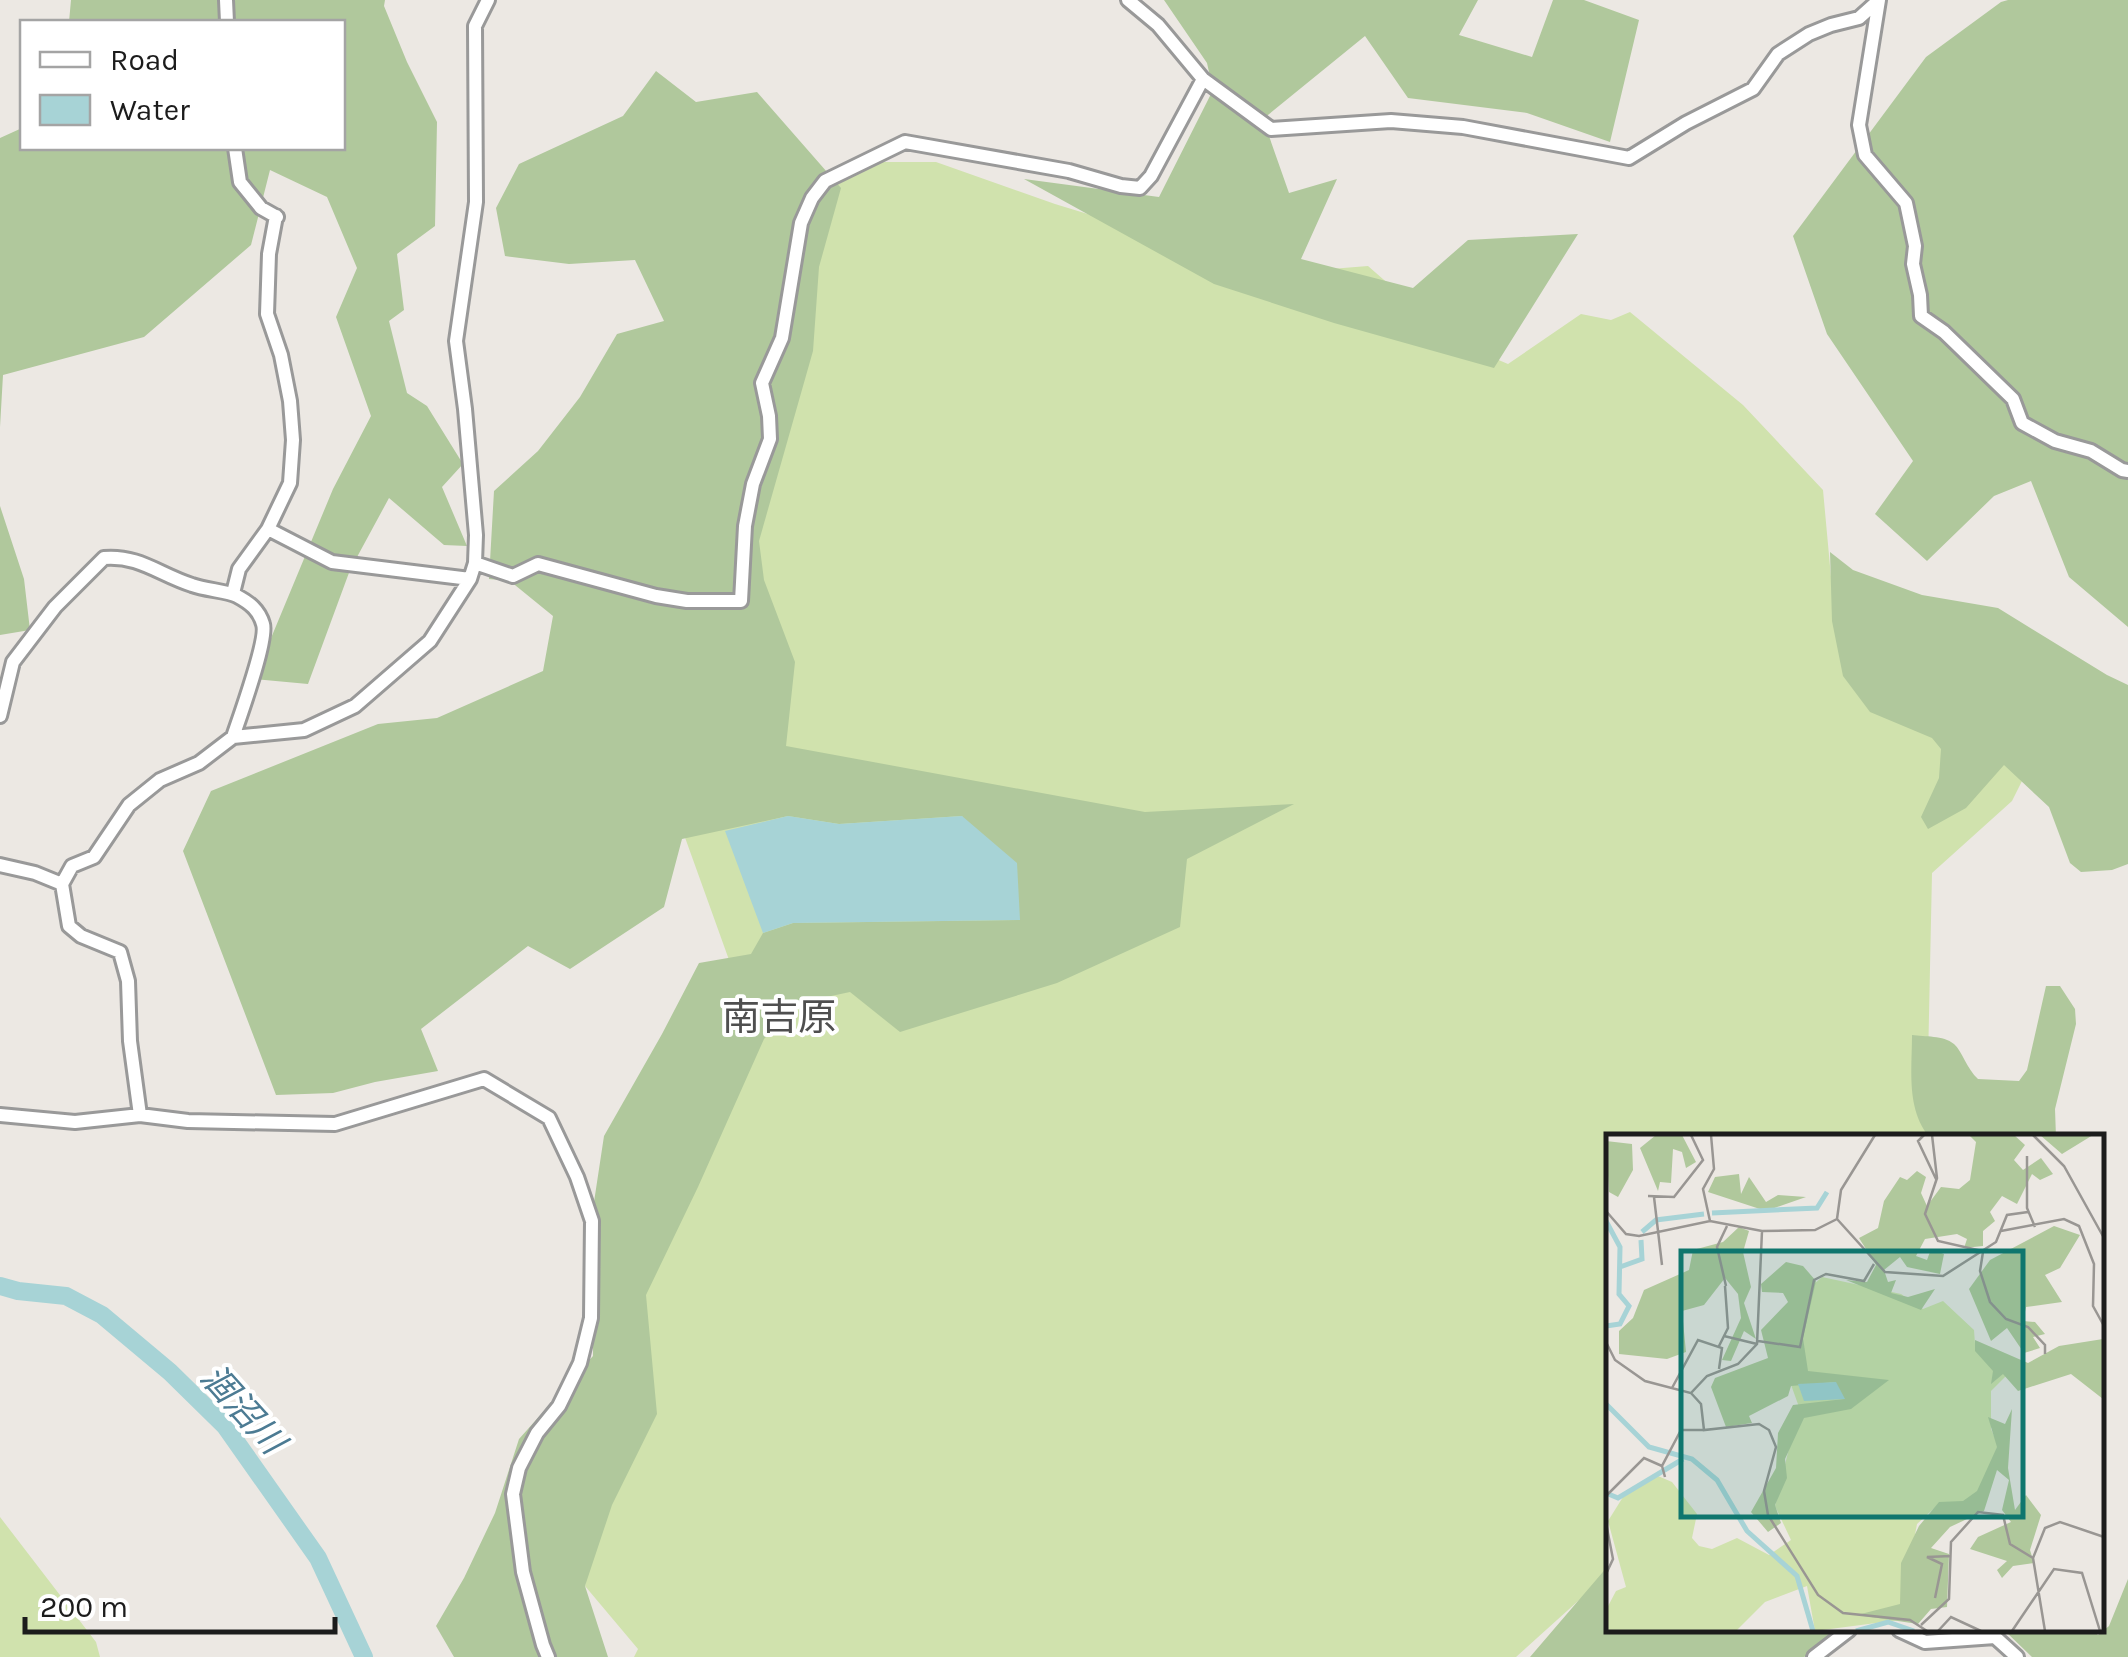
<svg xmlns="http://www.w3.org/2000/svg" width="2128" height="1657" viewBox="0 0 2128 1657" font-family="Karla,'Noto Sans JP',sans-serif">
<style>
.grass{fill:#d0e2ad}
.forest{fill:#b0c89c}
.water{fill:#a7d3d6}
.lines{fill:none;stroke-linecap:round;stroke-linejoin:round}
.river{stroke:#a7d3d6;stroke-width:18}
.minor-casing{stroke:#999;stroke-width:18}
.minor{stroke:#fff;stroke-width:12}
.labels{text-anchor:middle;stroke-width:8;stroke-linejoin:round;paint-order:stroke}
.water-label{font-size:35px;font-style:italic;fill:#4c7b93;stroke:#fff}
.quarter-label{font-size:38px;fill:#4f4f4f;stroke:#fff}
.inset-river{fill:none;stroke:#a7d3d6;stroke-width:5}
.inset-road{fill:none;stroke:#999693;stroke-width:2.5}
.view{fill:#0f766e;fill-opacity:0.15;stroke:#0f766e;stroke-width:5}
.inset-edge{fill:none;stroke:#1c1c1c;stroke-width:5}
</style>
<rect width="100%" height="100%" fill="#ece8e3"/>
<path class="grass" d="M 876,162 L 936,162 L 1055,204 L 1281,273 L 1368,266 L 1454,341 L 1508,364 L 1581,314 L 1611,320 L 1630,312 L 1743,405 L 1823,490 L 1831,577 L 2027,771 L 2012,801 L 1932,873 L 1927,1110 L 1944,1137 L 1608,1137 L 1608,1574 L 1516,1657 L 634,1657 L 638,1649 L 585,1586 L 635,1314 L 733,971 L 678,818 L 753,599 L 758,496 L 828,188 Z
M 0,1517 L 96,1642 L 100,1657 L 0,1657 Z"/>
<path class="forest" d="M 71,0 L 385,0 L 384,6 L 407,62 L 437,122 L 435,226 L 397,254 L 404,310 L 389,321 L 407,393 L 427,406 L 463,464 L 442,487 L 467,546 L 444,545 L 389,498 L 350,570 L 308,684 L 254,679 L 333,489 L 371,416 L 336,317 L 357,268 L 327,197 L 270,170 L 251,245 L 144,337 L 3,375 L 0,427 L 0,138 L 22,128 L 22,148 L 342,148 L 342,22 L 69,22 Z
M 1164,0 L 1478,0 L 1459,35 L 1532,57 L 1553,0 L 1584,0 L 1639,20 L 1610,142 L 1527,113 L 1408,98 L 1365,36 L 1263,119 L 1289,193 L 1337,179 L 1301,259 L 1413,288 L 1468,240 L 1578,234 L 1494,368 L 1334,323 L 1214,284 L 1024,179 L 1159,197 L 1213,90 L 1207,63 Z
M 2008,0 L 2128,0 L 2128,627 L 2069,577 L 2031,481 L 1994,496 L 1927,561 L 1875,514 L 1913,461 L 1827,334 L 1793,236 L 1926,57 L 2001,2 Z
M 656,71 L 696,102 L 757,92 L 841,188 L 819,267 L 813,351 L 759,541 L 764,580 L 795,662 L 786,746 L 1145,812 L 1294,804 L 1187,859 L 1180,927 L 1057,983 L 900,1032 L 850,992 L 798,1003 L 764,1039 L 698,1187 L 646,1295 L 657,1414 L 612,1505 L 585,1586 L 608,1657 L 454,1657 L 436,1626 L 464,1578 L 495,1513 L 519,1439 L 593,1356 L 594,1202 L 604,1136 L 662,1034 L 699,963 L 751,954 L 763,933 L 793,923 L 1020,920 L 962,816 L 839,824 L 788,816 L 682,839 L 664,907 L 570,969 L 528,946 L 421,1029 L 438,1071 L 375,1082 L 333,1093 L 276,1095 L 183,851 L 211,791 L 378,724 L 437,718 L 543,671 L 553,616 L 510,581 L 489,579 L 494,491 L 538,451 L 580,397 L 617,334 L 664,321 L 635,260 L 569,264 L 505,256 L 496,208 L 519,164 L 623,116 Z
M 0,506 L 24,579 L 30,630 L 0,635 Z
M 1830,552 L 1853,570 L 1922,595 L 1998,608 L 2107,675 L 2128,685 L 2128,864 L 2112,870 L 2081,872 L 2070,863 L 2049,807 L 2004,765 L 1966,808 L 1928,829 L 1921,817 L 1939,778 L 1941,749 L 1932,738 L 1870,712 L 1843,676 L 1832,621 Z
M 2046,986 L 2060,986 L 2075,1009 L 2076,1024 L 2055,1109 L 2056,1137 L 1929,1137 C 1906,1108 1912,1070 1912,1035 C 1925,1037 1943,1035 1954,1044 C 1962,1051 1967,1069 1978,1079 L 2019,1081 L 2027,1070 Z
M 1608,1566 L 1608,1630 L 1866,1630 L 1804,1657 L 1530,1657 Z
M 2128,1579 L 2128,1657 L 2032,1657 L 2004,1630 L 2092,1630 L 2098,1635 L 2109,1626 Z"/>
<path class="water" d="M 788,816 L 839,824 L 962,816 L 1017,863 L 1020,920 L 793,923 L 763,933 L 725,831 Z"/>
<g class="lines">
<path class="river" d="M 0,1286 L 18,1291 L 66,1296 L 102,1315 L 170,1372 L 225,1426 L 318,1558 L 364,1657"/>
<g class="minor-casing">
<path id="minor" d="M 226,0 L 227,22
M 1128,0 L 1158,25 L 1203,79 L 1271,129 L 1391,121 L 1463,127 L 1629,158 L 1686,123 L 1753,89 L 1778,54 L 1809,34 L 1831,25 L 1859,18 L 1879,0
M 1879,0 L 1859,125 L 1865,155 L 1906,203 L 1915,246 L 1913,264 L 1920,295 L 1921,316 L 1944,332 L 2013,399 L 2022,423 L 2055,441 L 2091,451 L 2122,470 L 2128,471
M 235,148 L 240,182 L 261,208 L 277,217
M 268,529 L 332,562 L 470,579
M 475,563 L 513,576 L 538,564 L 656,596 L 687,601 L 741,601 L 745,526 L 753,484 L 770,439 L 769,416 L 762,383 L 782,338 L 801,223 L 812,198 L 825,181 L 905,142 L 1069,171 L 1121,186 L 1140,188 L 1151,176 L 1203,79
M 233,593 L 239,569 L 268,529 L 290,483 L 293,440 L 290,401 L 281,355 L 267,314 L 269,254 L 276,216
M 0,716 L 13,662 L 55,607 L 104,558 C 139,555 160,575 192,585 C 205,590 228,591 237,596 C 250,603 259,610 263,624 C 268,639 240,716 233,737
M 0,865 L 35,873 L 62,884 L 69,926 L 81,936 L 120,952 L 128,981 L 130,1041 L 140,1115 L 188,1121 L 335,1124 L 484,1079 L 549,1118 L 577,1177 L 592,1221 L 591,1318 L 580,1363 L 559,1406 L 537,1433 L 519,1468 L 513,1494 L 523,1572 L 543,1645 L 548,1657
M 62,884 L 72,866 L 94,857 L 129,805 L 160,780 L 199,763 L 233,737 L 304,730 L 355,706 L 430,641 L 470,579 L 475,563 L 476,535 L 465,409 L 456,341 L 476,202 L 475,26 L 488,0
M 0,1115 L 75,1122 L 140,1115
M 1899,1630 L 1925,1642 L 1995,1637 L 2017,1657
M 1814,1657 L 1849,1630"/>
</g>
<use href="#minor" class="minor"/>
</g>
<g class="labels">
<g class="water-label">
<text transform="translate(243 1409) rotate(48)" y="12">涸沼川</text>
</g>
<g class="quarter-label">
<text x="779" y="1030">南吉原</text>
</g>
</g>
<g transform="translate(1606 1134)">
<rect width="498" height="498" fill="#ece8e3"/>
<path d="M 216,143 L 295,160 L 317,175 L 337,167 L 368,196 L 369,210 L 401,241 L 385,257 L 385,295 L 392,311 L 373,360 L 354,371 L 335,368 L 311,390 L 293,486 L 209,497 L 201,452 L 159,468 L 130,497 L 0,497 L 0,476 L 10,457 L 20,453 L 2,387 L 17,363 L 52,342 L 66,348 L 91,380 L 86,404 L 93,412 L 106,415 L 131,404 L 163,421 L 185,406 L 169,372 L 193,273 L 184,248 L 206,152 Z" fill="#d0e2ad"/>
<path d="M 50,1 L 76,1 L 90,28 L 80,34 L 76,18 L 67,15 L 65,49 L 54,48 L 52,57 L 34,14 ZM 363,1 L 408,1 L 419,11 L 408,26 L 417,36 L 435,24 L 447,40 L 434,46 L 426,40 L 411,70 L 396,62 L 384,78 L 389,87 L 377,97 L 377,112 L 358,114 L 361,105 L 351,100 L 319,105 L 310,122 L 321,126 L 325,115 L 338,120 L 334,140 L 301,133 L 294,123 L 278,136 L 282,148 L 290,146 L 285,159 L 302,163 L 329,155 L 315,176 L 240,146 L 261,148 L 270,131 L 253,104 L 272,94 L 278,67 L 294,43 L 301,46 L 311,37 L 320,43 L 315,59 L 321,72 L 335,53 L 353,55 L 364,46 L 370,8 ZM 434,1 L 487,1 L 456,20 ZM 0,7 L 26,10 L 27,36 L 12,63 L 3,58 ZM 133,40 L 135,60 L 143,43 L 160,68 L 172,61 L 200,63 L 160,77 L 102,58 L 109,43 ZM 448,92 L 474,101 L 454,134 L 439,141 L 456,168 L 420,173 L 417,187 L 429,188 L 439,200 L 427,203 L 434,214 L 418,219 L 401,194 L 385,207 L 363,155 L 384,126 ZM 133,93 L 143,97 L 137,118 L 145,153 L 138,169 L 150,205 L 138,197 L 125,227 L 116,226 L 135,184 L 132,160 L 119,144 L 98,171 L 76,177 L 80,218 L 61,225 L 13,220 L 13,197 L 27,184 L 38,156 L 83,136 L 87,116 L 117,108 ZM 180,128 L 197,132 L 210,147 L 197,204 L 202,237 L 283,246 L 245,275 L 198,284 L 179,325 L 181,344 L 169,371 L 175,389 L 162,398 L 145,378 L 170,334 L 172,299 L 187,271 L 238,265 L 229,248 L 185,252 L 182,262 L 143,282 L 146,289 L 120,293 L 105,253 L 109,244 L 162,224 L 155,196 L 182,168 L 177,159 L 156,158 L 155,150 ZM 497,205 L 497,265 L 465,240 L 412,257 L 397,240 L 385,250 L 387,237 L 369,217 L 369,206 L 422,229 L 453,212 ZM 406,275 L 402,334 L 409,376 L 420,361 L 435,381 L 424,416 L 428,429 L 407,432 L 396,444 L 391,436 L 401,427 L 364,415 L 372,403 L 405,388 L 396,376 L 403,346 L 391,336 L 378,377 L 344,393 L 325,414 L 343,420 L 341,473 L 325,475 L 312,490 L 251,481 L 294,470 L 295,429 L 313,392 L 333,368 L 357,367 L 371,357 L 391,313 L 382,283 L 399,290 Z" fill="#b0c89c"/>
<path d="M 230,248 L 239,265 L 198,267 L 192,250 Z" fill="#a7d3d6"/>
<path class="inset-river" d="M 106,79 L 211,74 L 221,58M 0,87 L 14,113 L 13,160 L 23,172 L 14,190 L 0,192M 36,98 L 50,86 L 98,80M 14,133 L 36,125 L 35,106M 0,270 L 43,313 L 86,325 L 111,346 L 141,397 L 191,442 L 207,497M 0,359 L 12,364 L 77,325M 250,497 L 282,488 L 308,497"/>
<path class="inset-road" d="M 318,1 L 312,7 L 330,45M 326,1 L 331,44 L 319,80 L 332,107 L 376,117M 427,1 L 458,32 L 498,104M 421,22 L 421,74 L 429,93M 42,62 L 68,63 L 97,26 L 85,1M 48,63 L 56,131M 0,77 L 20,100 L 33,102 L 104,87 L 156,97 L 209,96 L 231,85 L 235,56 L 269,1M 231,85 L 279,138 L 337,142 L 390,108 L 401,81 L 422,78M 104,87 L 97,55 L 108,35 L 105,1M 395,97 L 458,85 L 473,92 L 488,130 L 487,172 L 498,192M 377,118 L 374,137 L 384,168 L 400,185 L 422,193 L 439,211 L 439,220M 120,152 L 111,113 L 121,92M 118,202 L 151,210M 152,207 L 194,213 L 208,146 L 220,140 L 258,147 L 268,130M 0,208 L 9,226 L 39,247 L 85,259 L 95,270 L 98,296 L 153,290 L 163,296 L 170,313 L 158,357 L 162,381 L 212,461 L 237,479 L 304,486 L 321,497M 113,212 L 122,194 L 119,152M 66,254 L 92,206 L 116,214 L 113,235M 85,259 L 101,242 L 132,230 L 151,210 L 156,97M 59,343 L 56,332 L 75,296 L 98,296M 0,362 L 38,324 L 56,332M 0,389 L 7,425 L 0,440M 329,464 L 336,430 L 321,423 L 345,422M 315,491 L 343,465 L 345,408 L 372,378 L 397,381 L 404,410 L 427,424M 332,497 L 345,483 L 375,497M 406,497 L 448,435 L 476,439 L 494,497M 439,497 L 427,424 L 439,394 L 454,388 L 498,403"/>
<path class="view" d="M 75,117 L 417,117 L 417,383 L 75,383 Z"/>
<rect width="498" height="498" class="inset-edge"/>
</g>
<rect x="20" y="20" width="325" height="130" fill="#ffffff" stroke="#a4a4a4" stroke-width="2.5"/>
<rect x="40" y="52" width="50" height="15" fill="#ffffff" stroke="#a4a4a4" stroke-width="2.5"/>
<text x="110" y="70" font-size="30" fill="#1c1c1c">Road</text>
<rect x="40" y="95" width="50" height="30" fill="#a7d3d6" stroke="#a4a4a4" stroke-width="2.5"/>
<text x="110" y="120" font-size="30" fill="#1c1c1c">Water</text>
<path d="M25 1617v15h310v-15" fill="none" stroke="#1c1c1c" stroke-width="5"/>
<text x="40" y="1617" font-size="30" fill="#1c1c1c" stroke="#ffffff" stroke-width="8" paint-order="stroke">200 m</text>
</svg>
